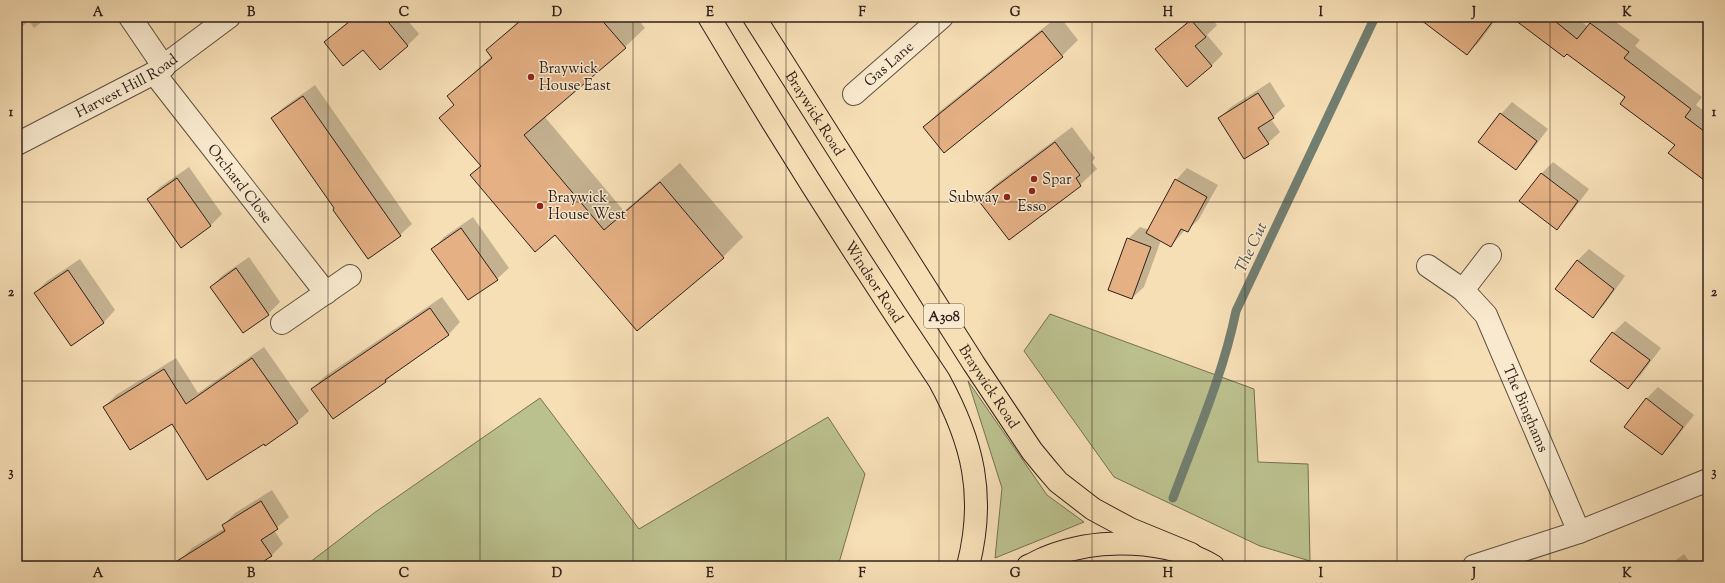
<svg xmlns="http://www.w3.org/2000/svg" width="1725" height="583" viewBox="0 0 1725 583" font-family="'Sorts Mill Goudy',serif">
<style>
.green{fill:#bbc18e;stroke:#757054}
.shadow{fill:#0003}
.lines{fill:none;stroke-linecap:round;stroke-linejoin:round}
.stream{stroke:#727e70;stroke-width:9}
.building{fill:#e4b084;stroke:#2f201b}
.minor-casing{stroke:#615042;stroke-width:24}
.primary-casing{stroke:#2f201b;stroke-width:24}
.minor{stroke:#f9eacf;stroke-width:22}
.primary{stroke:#f6deb5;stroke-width:22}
.grid{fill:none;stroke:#2f201b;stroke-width:1;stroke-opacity:0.55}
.poi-dot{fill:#8f2418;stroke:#f9eacf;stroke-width:1.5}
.labels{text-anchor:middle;stroke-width:3;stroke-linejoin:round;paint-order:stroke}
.shield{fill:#f9eacf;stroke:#6c5d51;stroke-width:1}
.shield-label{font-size:14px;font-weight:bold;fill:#2f201b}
.street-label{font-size:15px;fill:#2f201b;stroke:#f9eacf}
.poi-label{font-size:15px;fill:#2f201b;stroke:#f9eacf;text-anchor:start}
.water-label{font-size:16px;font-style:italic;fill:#504f45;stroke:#f9eacf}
.neatline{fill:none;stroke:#2f201b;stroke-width:1.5}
.grid-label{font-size:13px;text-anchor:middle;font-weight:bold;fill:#2f201b}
</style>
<rect width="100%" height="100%" fill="#f6deb5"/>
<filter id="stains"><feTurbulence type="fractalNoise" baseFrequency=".005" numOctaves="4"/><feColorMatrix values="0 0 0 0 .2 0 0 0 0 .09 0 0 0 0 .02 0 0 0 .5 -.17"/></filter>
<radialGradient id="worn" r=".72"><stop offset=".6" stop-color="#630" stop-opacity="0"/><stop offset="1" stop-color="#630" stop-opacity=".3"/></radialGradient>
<path class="green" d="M 1050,314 L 1254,389 L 1258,462 L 1308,464 L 1310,561 L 1260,546 L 1114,477 L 1024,351 Z
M 968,381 L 1047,495 L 1084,522 L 995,558 L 1002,488 Z
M 540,398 L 639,529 L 828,417 L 865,474 L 838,566 L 305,566 L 374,513 Z
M 1102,563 L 1124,563 L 1145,566 L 1082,566 Z"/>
<path class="shadow" d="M 17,17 L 48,17 L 34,28 L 29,21 L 17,30 Z
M 354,17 L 405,17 L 419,34 L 407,46 L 363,48 L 325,42 Z
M 523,17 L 636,17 L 645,28 L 625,47 L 544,116 L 624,211 L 680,163 L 743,237 L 723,257 L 555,233 L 472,175 L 481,165 L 440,118 L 455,104 L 448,96 L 492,56 L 487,50 Z
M 1057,17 L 1060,17 L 1078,40 L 1062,56 L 924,127 L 940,111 Z
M 1193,17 L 1210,17 L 1217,25 L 1207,35 L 1223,54 L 1211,66 L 1157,49 Z
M 1418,17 L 1498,17 L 1479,42 L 1467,54 Z
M 1513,17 L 1576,17 L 1588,27 L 1598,17 L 1609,17 L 1640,40 L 1635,46 L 1702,97 L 1696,105 L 1708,114 L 1708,182 L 1676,145 L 1627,97 L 1568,53 Z
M 1270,82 L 1285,106 L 1271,119 L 1280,132 L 1268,143 L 1219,118 L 1231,107 Z
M 315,85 L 412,224 L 400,235 L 336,208 L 272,118 L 284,107 Z
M 1512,102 L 1548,129 L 1527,157 L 1516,169 L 1501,114 Z
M 1072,127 L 1095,158 L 1092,162 L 1097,169 L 1080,185 L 980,200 L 996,184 Z
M 1553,162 L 1589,189 L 1568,217 L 1557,228 L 1520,201 L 1542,173 Z
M 189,167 L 222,214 L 210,226 L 148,199 L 160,187 Z
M 1187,168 L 1218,185 L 1199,219 L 1187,231 L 1185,230 L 1171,246 L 1161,240 L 1144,287 L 1132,298 L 1128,239 L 1140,227 L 1149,230 L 1176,180 Z
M 473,217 L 509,268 L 497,279 L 433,249 L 444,237 Z
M 1589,249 L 1625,276 L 1604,305 L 1592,316 L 1577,261 Z
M 249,257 L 280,302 L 268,314 L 243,332 L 211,287 L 223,275 Z
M 80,259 L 115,310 L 104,322 L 71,344 L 35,293 L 47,281 Z
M 442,297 L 460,322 L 449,334 L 395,372 L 386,381 L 312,389 L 324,377 Z
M 1625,321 L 1661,348 L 1640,376 L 1628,387 L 1592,360 L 1613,333 Z
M 264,347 L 309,411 L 297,422 L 264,443 L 104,407 L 116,395 L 176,358 L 198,393 Z
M 1658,387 L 1694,415 L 1673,442 L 1662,454 L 1646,399 Z
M 272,490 L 289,517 L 274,530 L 283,544 L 271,556 L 255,566 L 184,566 L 180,560 L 192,548 L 225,528 L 223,525 L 235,513 Z
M 1684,554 L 1693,566 L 1668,566 Z"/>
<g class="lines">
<path class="stream" d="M 1173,498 C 1196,436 1223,375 1236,311 L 1375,17"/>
</g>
<path class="building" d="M 355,17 L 384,17 L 408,46 L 380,70 L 363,50 L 343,66 L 324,42 Z
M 525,17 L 599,17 L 626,48 L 524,135 L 604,230 L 660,182 L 724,258 L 637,331 L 555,235 L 535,252 L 470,175 L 481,166 L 439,118 L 454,105 L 447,96 L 492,58 L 486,50 Z
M 1417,17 L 1496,17 L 1467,55 Z
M 1511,17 L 1550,17 L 1577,39 L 1590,23 L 1629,52 L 1624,58 L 1691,109 L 1685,117 L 1708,134 L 1708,183 L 1668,153 L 1675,145 L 1620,104 L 1625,97 L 1567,54 L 1564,57 Z
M 1191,20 L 1206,37 L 1195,46 L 1212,66 L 1187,87 L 1155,49 Z
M 1042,31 L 1063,57 L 944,153 L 923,127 Z
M 1258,93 L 1274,118 L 1258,128 L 1269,144 L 1244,159 L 1218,118 Z
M 303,96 L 401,236 L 368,259 L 333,210 L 334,208 L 271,118 Z
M 1500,113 L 1537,141 L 1516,170 L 1478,142 Z
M 1055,142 L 1080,175 L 1076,178 L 1081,186 L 1009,240 L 978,200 Z
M 1541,173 L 1578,201 L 1557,230 L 1519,201 Z
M 177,178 L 211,226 L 181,248 L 147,199 Z
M 1175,179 L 1207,197 L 1188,232 L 1181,229 L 1171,247 L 1146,233 Z
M 461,228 L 498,280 L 468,300 L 431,249 Z
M 1127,238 L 1151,247 L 1132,299 L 1108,290 Z
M 1577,260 L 1614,289 L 1593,318 L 1555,289 Z
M 236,268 L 269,315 L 243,333 L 210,287 Z
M 68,270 L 104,323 L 71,346 L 34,293 Z
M 430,308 L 449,335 L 385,380 L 386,382 L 333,419 L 311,389 Z
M 1612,332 L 1650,360 L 1628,389 L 1590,361 Z
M 252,358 L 298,423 L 265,446 L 264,444 L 207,480 L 172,424 L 130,450 L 103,407 L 164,369 L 186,404 Z
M 1646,398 L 1683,427 L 1662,455 L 1624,427 Z
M 261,501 L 278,529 L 261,540 L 272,556 L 256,566 L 169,566 L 225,531 L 222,525 Z"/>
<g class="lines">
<g class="minor-casing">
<g id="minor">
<path d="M 130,17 L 164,67"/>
<path id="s1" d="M 154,73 L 326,293"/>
<path id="s2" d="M 854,94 L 942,17"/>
<path id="s3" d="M 17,144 L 154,73 L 229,17"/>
<path id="s4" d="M 1428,266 L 1463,290 L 1486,315 L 1579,532"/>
<path d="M 1463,290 L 1490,255"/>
<path d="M 282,323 L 350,276"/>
<path d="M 1474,566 L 1579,532 L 1708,480"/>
</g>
</g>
<g class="primary-casing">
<g id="primary">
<path id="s5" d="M 709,17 C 782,140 859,261 939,380 C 973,442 986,496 968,566"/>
<path id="s6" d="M 754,17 L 974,364 L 1032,451 L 1046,468 L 1058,482 L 1093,509 L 1130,529 L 1191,554"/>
<path d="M 1028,566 C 1036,563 1043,558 1050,556 C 1099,537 1168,539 1213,566"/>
</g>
</g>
<use href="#minor" class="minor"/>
<use href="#primary" class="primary"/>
</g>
<path class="grid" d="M 175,17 L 175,566M 328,17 L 328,566M 480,17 L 480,566M 633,17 L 633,566M 786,17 L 786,566M 939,17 L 939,566M 1092,17 L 1092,566M 1245,17 L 1245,566M 1397,17 L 1397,566M 1550,17 L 1550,566M 17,202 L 1708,202M 17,381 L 1708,381"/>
<g class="poi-dot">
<circle cx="531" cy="77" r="4"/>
<circle cx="1034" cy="179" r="4"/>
<circle cx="1032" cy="191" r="4"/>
<circle cx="1007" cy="197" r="4"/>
<circle cx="540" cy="206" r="4"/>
</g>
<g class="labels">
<rect class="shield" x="924" y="304" width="40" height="24" rx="3"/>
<g class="shield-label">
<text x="944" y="321">A308</text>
</g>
<g class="street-label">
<text dy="5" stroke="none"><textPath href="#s2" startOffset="46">Gas Lane</textPath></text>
<text dy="5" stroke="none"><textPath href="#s3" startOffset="124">Harvest Hill Road</textPath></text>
<text dy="5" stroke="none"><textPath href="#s6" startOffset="114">Braywick Road</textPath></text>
<text dy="5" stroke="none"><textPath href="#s1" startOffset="140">Orchard Close</textPath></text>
<text dy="5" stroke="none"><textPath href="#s5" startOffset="312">Windsor Road</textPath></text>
<text dy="5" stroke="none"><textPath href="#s6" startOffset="438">Braywick Road</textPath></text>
<text dy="5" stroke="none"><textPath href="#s4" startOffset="178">The Binghams</textPath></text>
</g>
<g class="poi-label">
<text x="539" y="73">Braywick<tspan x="539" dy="17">House East</tspan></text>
<text x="1042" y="184">Spar</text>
<text x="548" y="202">Braywick<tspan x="548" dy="17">House West</tspan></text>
<text x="999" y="202" text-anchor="end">Subway</text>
<text x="1032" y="211" text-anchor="middle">Esso</text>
</g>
<g class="water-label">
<text transform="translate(1250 247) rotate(-65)" y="6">The Cut</text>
</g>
</g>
<rect width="1725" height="583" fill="none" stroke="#f6deb5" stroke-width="44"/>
<rect x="22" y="22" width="1681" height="539" class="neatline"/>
<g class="grid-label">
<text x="98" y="16">A</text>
<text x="251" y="16">B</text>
<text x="404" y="16">C</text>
<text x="557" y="16">D</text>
<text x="710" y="16">E</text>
<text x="862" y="16">F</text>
<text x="1015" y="16">G</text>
<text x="1168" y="16">H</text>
<text x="1321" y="16">I</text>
<text x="1474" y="16">J</text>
<text x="1627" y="16">K</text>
<text x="11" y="116">1</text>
<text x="1714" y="116">1</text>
<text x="11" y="296">2</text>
<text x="1714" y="296">2</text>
<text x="11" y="476">3</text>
<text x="1714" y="476">3</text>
<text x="98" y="577">A</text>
<text x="251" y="577">B</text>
<text x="404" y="577">C</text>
<text x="557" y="577">D</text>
<text x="710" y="577">E</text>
<text x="862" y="577">F</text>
<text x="1015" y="577">G</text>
<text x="1168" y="577">H</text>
<text x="1321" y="577">I</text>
<text x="1474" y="577">J</text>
<text x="1627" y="577">K</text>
</g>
<rect width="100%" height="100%" filter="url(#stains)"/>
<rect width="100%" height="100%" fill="url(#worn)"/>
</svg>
